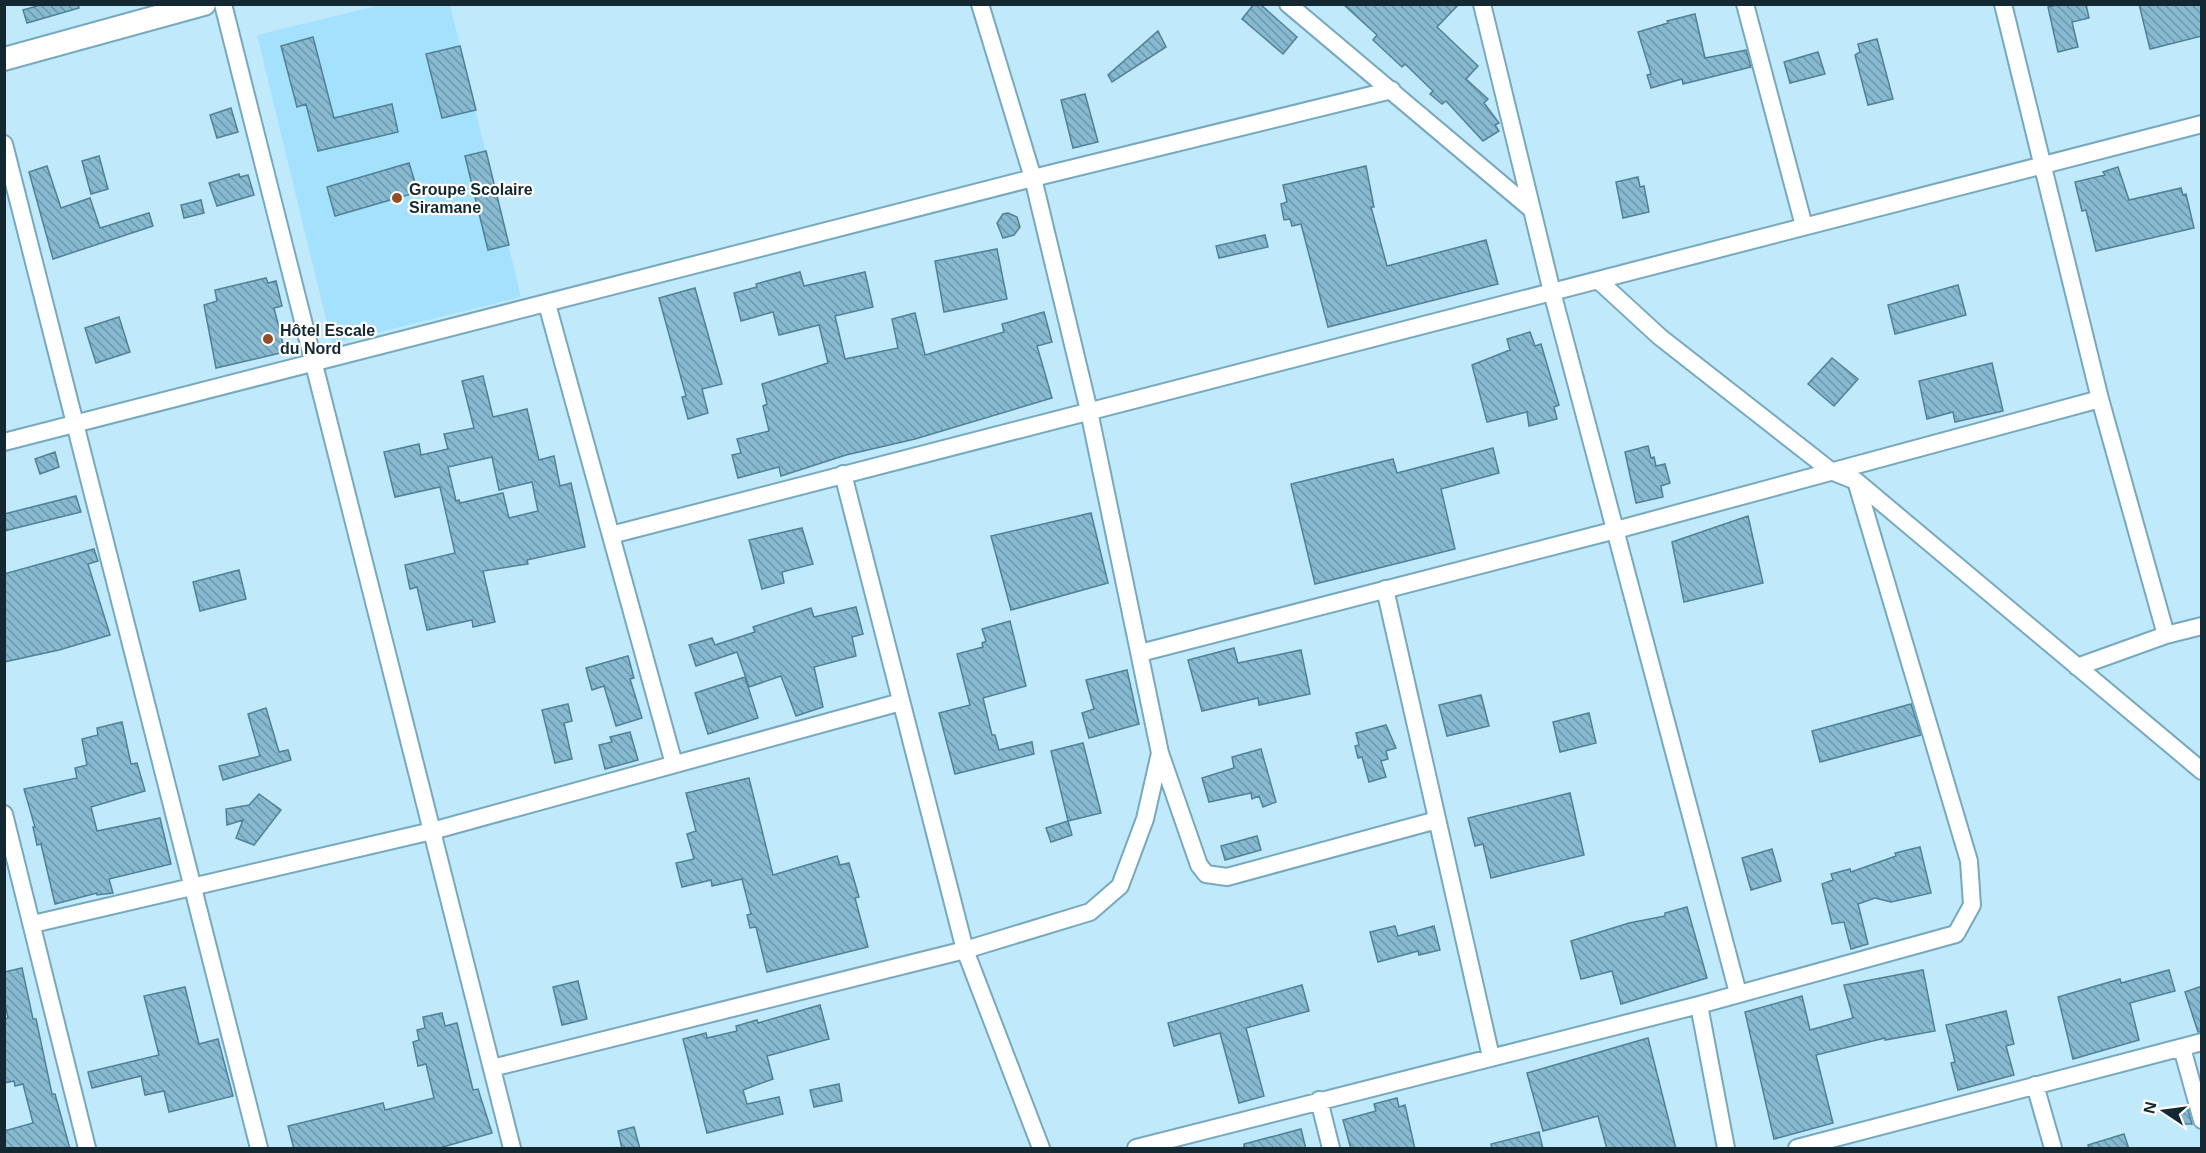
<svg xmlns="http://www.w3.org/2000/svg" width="2206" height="1153" viewBox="0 0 2206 1153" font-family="Arial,sans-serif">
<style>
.built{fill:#a4e1fd}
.building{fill:url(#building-back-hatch);stroke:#508197;stroke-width:1.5;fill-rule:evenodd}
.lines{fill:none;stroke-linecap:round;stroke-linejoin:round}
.street-casing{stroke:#76a8be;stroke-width:20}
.secondary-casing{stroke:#76a8be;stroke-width:26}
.street{stroke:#fff;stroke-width:16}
.secondary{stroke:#fff;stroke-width:22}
.poi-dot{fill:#944e27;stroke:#fff;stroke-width:2}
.labels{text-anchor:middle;stroke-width:4.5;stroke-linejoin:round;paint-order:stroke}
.poi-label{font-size:16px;font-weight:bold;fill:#132830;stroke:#fff;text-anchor:start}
</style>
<defs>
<pattern id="building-back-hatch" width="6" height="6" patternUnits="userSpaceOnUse" patternTransform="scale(1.5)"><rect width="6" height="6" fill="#87bad1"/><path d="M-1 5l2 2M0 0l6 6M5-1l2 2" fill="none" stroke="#6d97aa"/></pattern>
</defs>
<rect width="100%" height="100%" fill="#c0e9fc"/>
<path class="built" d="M 380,5 L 450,5 L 521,297 L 332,344 L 257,35 Z"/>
<path class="building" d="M 44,4 L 78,4 L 79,8 L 27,23 L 23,10 Z
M 1254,4 L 1260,4 L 1297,37 L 1283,54 L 1242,19 Z
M 1343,4 L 1459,4 L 1437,27 L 1478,66 L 1466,79 L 1488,99 L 1484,103 L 1499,123 L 1495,125 L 1499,131 L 1483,141 L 1446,101 L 1442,104 L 1430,94 L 1433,91 L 1405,64 L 1402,67 L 1373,40 L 1377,35 Z
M 2060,4 L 2086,4 L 2089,18 L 2072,22 L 2078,47 L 2058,52 L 2048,7 Z
M 2139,4 L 2202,4 L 2202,36 L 2150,49 Z
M 1695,14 L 1705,58 L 1746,50 L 1751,67 L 1683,84 L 1682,79 L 1651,88 L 1647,75 L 1651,74 L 1638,32 L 1668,23 L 1667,21 Z
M 1158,31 L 1166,47 L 1112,82 L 1108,75 Z
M 313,37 L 334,118 L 392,104 L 398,132 L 318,151 L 306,104 L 297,107 L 281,46 Z
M 1877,39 L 1893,99 L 1868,105 L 1855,55 L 1860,52 L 1858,44 Z
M 460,46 L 476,110 L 442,118 L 426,54 Z
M 1818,52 L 1825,74 L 1790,83 L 1784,62 Z
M 1085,94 L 1098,142 L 1073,148 L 1061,100 Z
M 231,108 L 238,132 L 217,138 L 210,115 Z
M 486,151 L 509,245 L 488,250 L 465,156 Z
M 99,156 L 108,189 L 91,194 L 82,161 Z
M 409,163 L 418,192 L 335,216 L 327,187 Z
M 47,166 L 61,208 L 90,198 L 100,228 L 149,213 L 153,226 L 53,259 L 29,172 Z
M 1366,166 L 1374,207 L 1371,207 L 1387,266 L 1486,240 L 1498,284 L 1328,327 L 1301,224 L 1292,226 L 1290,219 L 1284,220 L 1281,204 L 1287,202 L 1283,185 Z
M 2118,167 L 2129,200 L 2181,188 L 2183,195 L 2186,194 L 2194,228 L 2096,251 L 2086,210 L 2082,211 L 2075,182 L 2105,175 L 2103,172 Z
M 239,174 L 240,177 L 248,175 L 254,195 L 217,206 L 209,183 Z
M 1638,177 L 1640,187 L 1644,186 L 1649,212 L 1623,218 L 1616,182 Z
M 201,200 L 204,213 L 184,218 L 181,205 Z
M 1008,213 L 1017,217 L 1020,227 L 1014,235 L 1003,238 L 997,223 L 1003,214 Z
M 1265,235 L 1268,247 L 1219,258 L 1216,246 Z
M 997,249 L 1007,299 L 944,312 L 935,261 Z
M 800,272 L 804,286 L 865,272 L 873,307 L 835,316 L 845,359 L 898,348 L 892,319 L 915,313 L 925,355 L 1004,332 L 1002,324 L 1044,312 L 1052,342 L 1037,346 L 1052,398 L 915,439 L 846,455 L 781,476 L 779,467 L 738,478 L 732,455 L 741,453 L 737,439 L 769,431 L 763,406 L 767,404 L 762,384 L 828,363 L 819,325 L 779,335 L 773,312 L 741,321 L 734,293 L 757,287 L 756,284 Z
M 266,278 L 268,283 L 276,281 L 282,306 L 274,308 L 285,352 L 216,368 L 204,305 L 217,301 L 215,290 Z
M 1958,285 L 1966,315 L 1895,334 L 1888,305 Z
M 695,288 L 722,384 L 702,389 L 708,413 L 688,419 L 682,397 L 686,396 L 659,298 Z
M 119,317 L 130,352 L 96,363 L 85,328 Z
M 1530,332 L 1535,346 L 1541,344 L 1559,405 L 1554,407 L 1557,419 L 1529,426 L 1527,412 L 1487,422 L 1472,365 L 1510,350 L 1507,339 Z
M 1832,358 L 1858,379 L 1834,406 L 1808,384 Z
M 1992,363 L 2003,411 L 1955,422 L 1953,412 L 1927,419 L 1919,381 Z
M 483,376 L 493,417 L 527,409 L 539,460 L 554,456 L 560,486 L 571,483 L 585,547 L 527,560 L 528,564 L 483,571 L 495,622 L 473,627 L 472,620 L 427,630 L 417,587 L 410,589 L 405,565 L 455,553 L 440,487 L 395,497 L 384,452 L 419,444 L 421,455 L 448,449 L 444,434 L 474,428 L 462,381 ZM 492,457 L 499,490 L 532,482 L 538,511 L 509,518 L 503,493 L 460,503 L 459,500 L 456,501 L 448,467 Z
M 1648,446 L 1651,458 L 1654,457 L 1656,466 L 1665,464 L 1670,483 L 1661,486 L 1663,497 L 1636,503 L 1625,452 Z
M 1493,448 L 1499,473 L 1441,489 L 1455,549 L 1315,584 L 1291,484 L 1393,459 L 1397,473 Z
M 55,452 L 59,467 L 40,474 L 35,459 Z
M 76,496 L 81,512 L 4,531 L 4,514 Z
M 1091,513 L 1108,583 L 1011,610 L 991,536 Z
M 1748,516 L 1763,583 L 1684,602 L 1672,542 Z
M 802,528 L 813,564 L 782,572 L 784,583 L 762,589 L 749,540 Z
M 94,549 L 98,561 L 88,564 L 110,635 L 59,650 L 4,662 L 4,574 Z
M 239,570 L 246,599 L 200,611 L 193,582 Z
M 856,607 L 863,634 L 852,637 L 856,656 L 814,667 L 823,707 L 796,716 L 781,676 L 749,687 L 737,652 L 696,666 L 689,645 L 712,638 L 715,645 L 755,632 L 753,627 L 811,608 L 814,617 Z
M 1010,621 L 1026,686 L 983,698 L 992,735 L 995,735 L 999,750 L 1032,742 L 1034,754 L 955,774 L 939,713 L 970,705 L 957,654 L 983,647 L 982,643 L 986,641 L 982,629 Z
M 1234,648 L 1238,663 L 1301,650 L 1310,694 L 1259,705 L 1258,698 L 1202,711 L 1188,660 Z
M 628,656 L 634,678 L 630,679 L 642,718 L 616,726 L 604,686 L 592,690 L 586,668 Z
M 1127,670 L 1139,724 L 1089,738 L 1082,713 L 1094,709 L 1086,680 Z
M 745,677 L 758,718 L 708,734 L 695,693 Z
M 1481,695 L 1489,726 L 1447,736 L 1439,705 Z
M 568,704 L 572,721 L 564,723 L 572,759 L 555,763 L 542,710 Z
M 1911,704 L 1921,735 L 1820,762 L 1812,731 Z
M 266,708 L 279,752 L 288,750 L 291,760 L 223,780 L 219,766 L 260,756 L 248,714 Z
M 1589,713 L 1596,743 L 1560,752 L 1553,722 Z
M 122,722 L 131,764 L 137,763 L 145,791 L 91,807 L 97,831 L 160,818 L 171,864 L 109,879 L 113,893 L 97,895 L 97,893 L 55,904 L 41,844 L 37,845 L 33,827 L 35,827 L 24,789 L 77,778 L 75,768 L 87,765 L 82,739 L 98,735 L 97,728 Z
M 1386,725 L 1396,748 L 1386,751 L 1388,759 L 1381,761 L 1386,777 L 1369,782 L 1362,757 L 1358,758 L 1355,746 L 1359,745 L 1356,733 Z
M 630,732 L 638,760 L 605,769 L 599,745 L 612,742 L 610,737 Z
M 1083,743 L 1101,813 L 1068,821 L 1051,751 Z
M 1261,749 L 1276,802 L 1263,807 L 1259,796 L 1252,799 L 1251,793 L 1209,802 L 1202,778 L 1234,768 L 1232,757 Z
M 749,778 L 773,875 L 837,856 L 840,865 L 849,863 L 859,897 L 855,898 L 868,947 L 767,972 L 756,927 L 750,928 L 747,915 L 751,914 L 742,879 L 712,886 L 711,880 L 682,887 L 676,863 L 694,859 L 687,834 L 696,831 L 686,793 Z
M 1570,793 L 1584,855 L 1491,878 L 1483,844 L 1475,846 L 1468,818 Z
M 259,794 L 281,810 L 254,845 L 236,838 L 243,820 L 227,825 L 226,809 L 249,805 Z
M 1068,821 L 1072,835 L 1051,842 L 1046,828 Z
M 1257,836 L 1261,850 L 1225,860 L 1221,846 Z
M 1920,847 L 1931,893 L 1891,902 L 1875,898 L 1858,904 L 1868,944 L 1851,949 L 1844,922 L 1832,924 L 1822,884 L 1833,880 L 1831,874 L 1850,869 L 1851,872 L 1896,856 L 1895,853 Z
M 1772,849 L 1781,881 L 1751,890 L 1742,858 Z
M 1687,907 L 1707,978 L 1621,1004 L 1612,971 L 1581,979 L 1571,941 L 1629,923 L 1665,916 L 1665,913 Z
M 1395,926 L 1398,936 L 1434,926 L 1440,950 L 1419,955 L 1418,951 L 1378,962 L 1370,932 Z
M 22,968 L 33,1019 L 36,1019 L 52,1094 L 55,1094 L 70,1149 L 4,1149 L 4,1131 L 33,1123 L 23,1084 L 15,1086 L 14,1081 L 4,1083 L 4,1019 L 8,1018 L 4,999 L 4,972 Z
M 1923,970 L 1935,1031 L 1885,1040 L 1885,1038 L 1816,1055 L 1833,1123 L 1774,1139 L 1745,1012 L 1802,996 L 1810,1030 L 1853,1018 L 1844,985 Z
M 2169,970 L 2175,991 L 2130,1003 L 2139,1040 L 2073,1059 L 2058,997 L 2120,979 L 2121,983 Z
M 578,981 L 587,1019 L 562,1025 L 553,987 Z
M 1302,985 L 1309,1011 L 1246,1028 L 1264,1096 L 1239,1103 L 1220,1033 L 1174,1046 L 1168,1023 Z
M 2202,986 L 2202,1032 L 2198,1032 L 2185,992 Z
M 185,987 L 199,1044 L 218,1039 L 233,1096 L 169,1112 L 164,1091 L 145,1095 L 141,1076 L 92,1088 L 88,1072 L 159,1055 L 144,996 Z
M 820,1005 L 829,1039 L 767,1056 L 773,1079 L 743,1090 L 747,1104 L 779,1097 L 783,1114 L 707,1133 L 683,1039 L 706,1033 L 707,1038 L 737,1031 L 736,1026 L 757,1020 L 758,1023 Z
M 2006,1011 L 2014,1044 L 2006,1046 L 2014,1075 L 1958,1090 L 1951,1063 L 1955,1062 L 1946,1025 Z
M 442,1013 L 445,1026 L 457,1023 L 473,1090 L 478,1089 L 492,1133 L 436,1149 L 294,1149 L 288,1126 L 383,1103 L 385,1110 L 434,1098 L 426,1064 L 418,1066 L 413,1042 L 419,1040 L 417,1030 L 425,1028 L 423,1017 Z
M 1648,1038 L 1676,1149 L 1607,1149 L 1598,1116 L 1543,1131 L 1527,1073 Z
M 839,1084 L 842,1101 L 814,1107 L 810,1090 Z
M 1397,1098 L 1399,1107 L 1405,1105 L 1415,1149 L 1351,1149 L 1343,1120 L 1376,1111 L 1374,1104 Z
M 2181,1110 L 2188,1110 L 2192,1124 L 2181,1124 Z
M 634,1127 L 640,1149 L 622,1149 L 618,1131 Z
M 1301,1129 L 1306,1149 L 1244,1149 L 1244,1144 Z
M 1539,1132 L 1543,1149 L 1492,1149 L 1491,1144 Z
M 2124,1134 L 2129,1149 L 2089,1149 L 2088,1145 Z"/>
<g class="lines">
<g class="street-casing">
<path id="street" d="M 223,4 L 512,1148
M 980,4 L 1033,178 L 1089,411 L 1160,753 L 1199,865 L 1206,874 L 1227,877 L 1437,820
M 1288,4 L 1530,208
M 1482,4 L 1552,292 L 1738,993
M 1745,4 L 1804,226
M 2003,4 L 2100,399 L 2166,635
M 4,144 L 259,1148
M 1598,280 L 1660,337 L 1831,471 L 1856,481 L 2202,771
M 547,304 L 674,764
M 4,442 L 1033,178 L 1392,90
M 843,474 L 965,950 L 1041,1148
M 611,535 L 2202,124
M 1385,589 L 1491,1057
M 1140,653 L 1616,530 L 2100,399
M 2077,667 L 2166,635 L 2202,626
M 4,814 L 87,1148
M 33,924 L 432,831 L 901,702
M 1699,1005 L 1726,1148
M 2182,1048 L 2202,1120
M 492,1068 L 965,950 L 1090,912 L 1120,886 L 1145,819 L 1160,753
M 2035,1085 L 2053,1148
M 1319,1100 L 1331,1148
M 1136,1148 L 1699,1005 L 1956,934 L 1972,905 L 1969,861 L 1856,481
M 1797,1148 L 2202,1042"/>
</g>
<g class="secondary-casing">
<path id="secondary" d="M 4,59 L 204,4"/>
</g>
<use href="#street" class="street"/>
<use href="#secondary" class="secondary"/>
</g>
<g class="poi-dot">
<circle cx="397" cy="198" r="6"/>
<circle cx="268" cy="339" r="6"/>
</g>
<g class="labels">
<g class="poi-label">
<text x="409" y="195">Groupe Scolaire<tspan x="409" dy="18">Siramane</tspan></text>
<text x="280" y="336">Hôtel Escale<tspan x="280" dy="18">du Nord</tspan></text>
</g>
</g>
<rect width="2206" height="1153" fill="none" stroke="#132830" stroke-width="12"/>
<g transform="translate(2164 1111) rotate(283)" stroke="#ffffff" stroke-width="4.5" paint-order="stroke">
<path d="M0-4.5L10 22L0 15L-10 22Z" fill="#132830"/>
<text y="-9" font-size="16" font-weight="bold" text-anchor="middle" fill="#132830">N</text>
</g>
</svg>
